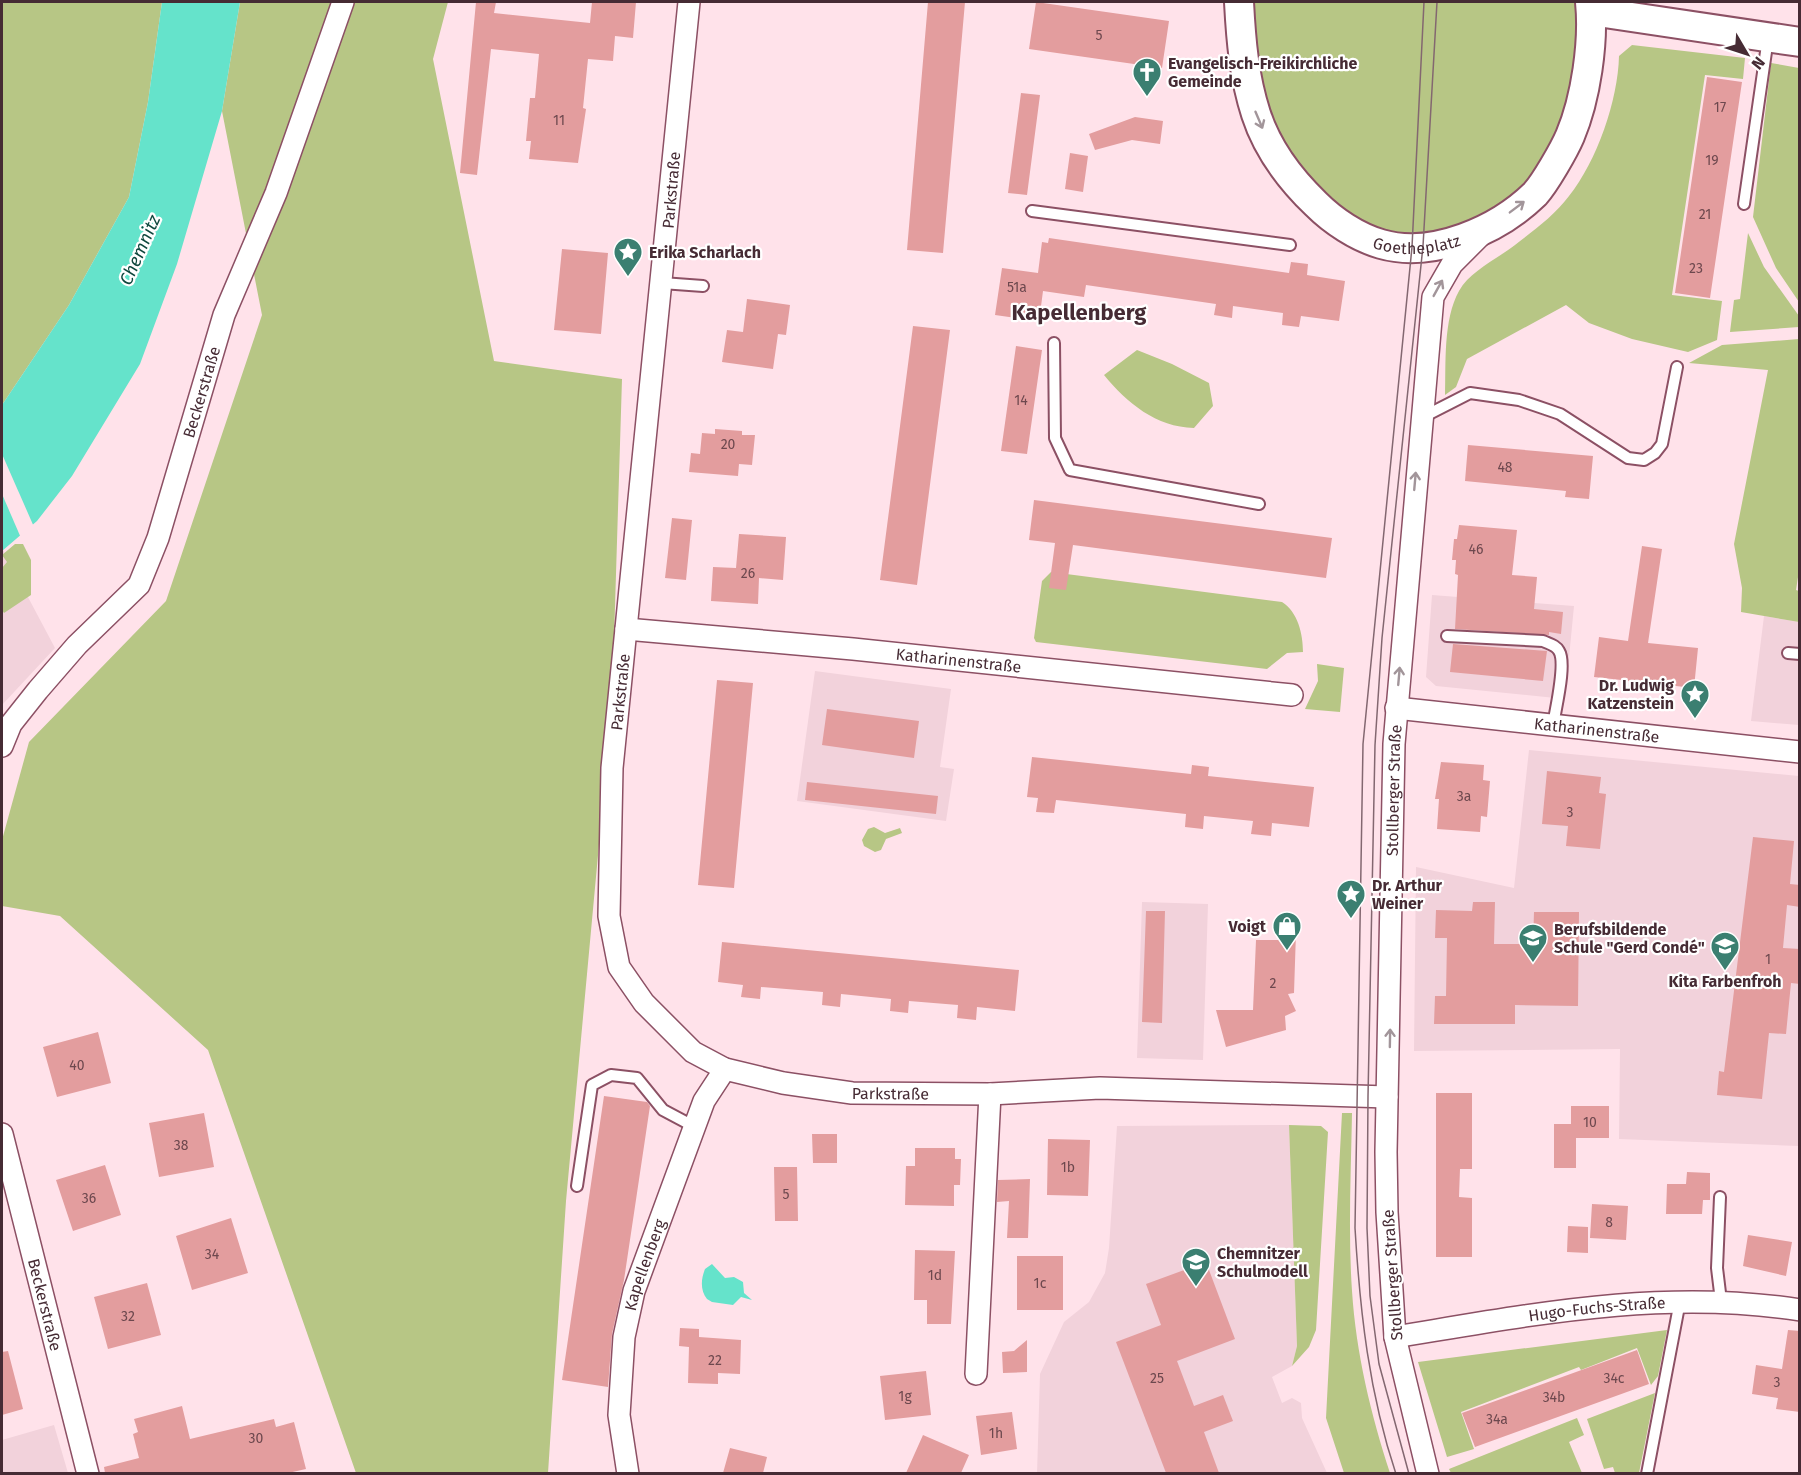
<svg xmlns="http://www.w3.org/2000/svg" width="1801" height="1475" viewBox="0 0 1801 1475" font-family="'Fira Sans',sans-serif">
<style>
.built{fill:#f2d2db}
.green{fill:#b7c685}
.water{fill:#65e3cb}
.pier{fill:#ffe2ea}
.building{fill:#e39d9e}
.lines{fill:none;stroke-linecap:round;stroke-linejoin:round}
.service-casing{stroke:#8c5064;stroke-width:14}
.minor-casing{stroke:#8c5064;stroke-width:24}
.secondary-casing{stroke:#8c5064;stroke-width:32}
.service{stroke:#fff;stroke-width:10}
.minor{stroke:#fff;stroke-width:21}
.secondary{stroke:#fff;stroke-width:28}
.tram{stroke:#836770;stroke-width:1.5}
.oneway{stroke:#a2959a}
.labels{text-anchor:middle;stroke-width:4.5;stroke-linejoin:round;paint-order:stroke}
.number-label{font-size:14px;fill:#6d484e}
.poi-label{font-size:16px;font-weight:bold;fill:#462b34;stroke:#fff;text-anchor:start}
.street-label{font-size:16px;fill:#462b34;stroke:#fff}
.water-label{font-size:18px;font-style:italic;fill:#0f483e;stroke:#fff}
.district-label{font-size:22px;font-weight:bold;fill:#462b34;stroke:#fff}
</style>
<rect width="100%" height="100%" fill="#ffe2ea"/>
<path class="built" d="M 3,550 L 55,648 L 2,705 L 2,551 Z
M 1432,595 L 1574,606 L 1565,699 L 1436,686 L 1426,677 Z
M 1764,616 L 1799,622 L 1799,725 L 1751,721 Z
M 815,671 L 951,689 L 940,767 L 954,769 L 946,821 L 797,801 Z
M 1529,750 L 1799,776 L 1799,1146 L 1619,1139 L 1620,1049 L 1414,1051 L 1416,867 L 1514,888 Z
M 1142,902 L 1208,904 L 1203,1060 L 1137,1058 Z
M 1289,1125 L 1297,1346 L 1292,1366 L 1272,1377 L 1282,1403 L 1292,1398 L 1301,1403 L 1302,1418 L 1327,1473 L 1037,1474 L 1040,1374 L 1064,1322 L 1089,1302 L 1105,1273 L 1109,1248 L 1117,1126 Z
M 54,1425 L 68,1473 L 2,1473 L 2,1440 Z"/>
<path class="green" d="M 2,2 L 162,2 L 148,102 L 129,197 L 69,305 L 2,405 Z
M 240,2 L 448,2 L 433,59 L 494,361 L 622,379 L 612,704 L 566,1201 L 548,1473 L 356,1473 L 208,1050 L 60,916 L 2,906 L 2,840 L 29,742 L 166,601 L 262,315 L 222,111 Z
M 1239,2 L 1590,2 L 1587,73 L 1535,193 L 1423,246 L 1327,214 L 1268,140 Z
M 1632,45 L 1745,58 L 1743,79 L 1705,75 L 1672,295 L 1722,301 L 1717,340 L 1688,352 L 1632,339 L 1589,323 L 1566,305 L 1467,359 L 1456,387 L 1445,395 C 1446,363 1443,320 1459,291 C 1470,271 1497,259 1515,245 C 1533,231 1555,215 1569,196 C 1597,161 1618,100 1619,56 Z
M 1771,63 L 1799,68 L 1799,302 L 1776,268 L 1753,217 Z
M 1748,233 L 1764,267 L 1799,316 L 1799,327 L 1730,332 L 1734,300 L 1740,299 Z
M 1799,339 L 1800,564 L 1796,590 L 1799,591 L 1799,622 L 1741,612 L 1742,588 L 1734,544 L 1768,370 L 1689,363 L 1722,345 Z
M 1137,350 L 1172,364 L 1209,383 L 1213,406 L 1194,428 C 1156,427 1127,403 1104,375 Z
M 15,544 L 23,544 L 31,560 L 31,595 L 4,613 L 2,610 L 2,568 L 7,562 L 2,555 Z
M 1051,572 L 1282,602 C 1298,612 1303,634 1303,652 L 1287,653 L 1267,669 L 1036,642 L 1034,638 L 1042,581 Z
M 1317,664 L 1344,668 L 1340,712 L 1305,709 L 1318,681 Z
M 874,827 L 885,833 L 900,828 L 902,833 L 886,839 L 881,850 L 875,852 L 864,846 L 862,840 L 868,829 Z
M 1342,1113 L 1352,1113 C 1351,1172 1348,1232 1352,1291 C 1356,1353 1371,1415 1390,1473 L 1344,1473 L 1326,1418 Z
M 1289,1125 L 1321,1126 L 1328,1132 L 1316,1330 L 1309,1347 L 1292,1366 L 1297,1346 Z
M 1667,1330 L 1658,1376 L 1651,1385 L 1637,1348 L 1581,1370 L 1579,1367 L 1461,1412 L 1474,1449 L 1447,1457 L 1418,1362 Z
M 1655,1393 L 1639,1473 L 1615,1473 L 1613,1467 L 1604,1469 L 1587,1419 Z
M 1577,1418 L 1584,1435 L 1569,1442 L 1582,1473 L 1451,1473 L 1449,1469 Z"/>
<path class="water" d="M 162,2 L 240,2 L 222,111 L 177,264 L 140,364 L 72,476 L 37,521 L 2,551 L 2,405 L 69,305 L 129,197 L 148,102 Z
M 712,1264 L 725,1278 L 734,1277 L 743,1282 L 744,1293 L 752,1300 L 741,1297 L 733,1305 L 712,1302 L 707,1299 C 700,1290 701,1279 705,1269 Z"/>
<path class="pier" d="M 2,454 L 34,527 L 21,538 L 2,494 Z"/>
<path class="building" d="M 476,2 L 496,2 L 494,13 L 590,23 L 592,2 L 636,2 L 633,38 L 615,36 L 613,61 L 588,59 L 583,108 L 586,109 L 578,163 L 529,159 L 531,141 L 526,141 L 530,98 L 535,98 L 539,54 L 491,49 L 477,175 L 460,173 Z
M 928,2 L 965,2 L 943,253 L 907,250 Z
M 1036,2 L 1169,21 L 1162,68 L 1029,49 Z
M 1707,77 L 1742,82 L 1710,298 L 1675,293 Z
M 1021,93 L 1040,95 L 1027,195 L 1008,193 Z
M 1135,117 L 1163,121 L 1160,144 L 1132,140 L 1095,150 L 1089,134 Z
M 1070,153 L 1088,156 L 1083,192 L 1065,189 Z
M 1049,238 L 1289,273 L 1291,262 L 1308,264 L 1307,275 L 1345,281 L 1339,321 L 1301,316 L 1299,327 L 1282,325 L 1283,313 L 1233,306 L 1232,318 L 1214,315 L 1216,304 L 1086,285 L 1084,297 L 1043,291 L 1040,314 L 1032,312 L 1031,320 L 995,315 L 1002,268 L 1038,273 L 1042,242 L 1048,243 Z
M 562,249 L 608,253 L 601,334 L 554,330 Z
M 747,299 L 790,305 L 786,335 L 778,334 L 773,369 L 722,362 L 727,330 L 743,332 Z
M 913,326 L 950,330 L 917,585 L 880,580 Z
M 1016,346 L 1042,350 L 1027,454 L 1001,451 Z
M 715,429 L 742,431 L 742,435 L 755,435 L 752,465 L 739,464 L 738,476 L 689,472 L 691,453 L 700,454 L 702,433 L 715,434 Z
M 1468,445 L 1593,456 L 1589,499 L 1565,497 L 1566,491 L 1465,481 Z
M 1034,500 L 1332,538 L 1326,578 L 1073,545 L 1066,590 L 1049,588 L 1055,543 L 1029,540 Z
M 672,518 L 692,520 L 686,580 L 665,578 Z
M 1459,525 L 1517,530 L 1512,575 L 1537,577 L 1534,609 L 1563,612 L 1561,634 L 1549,632 L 1549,635 L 1455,629 L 1458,575 L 1455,574 L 1456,560 L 1452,560 L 1454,539 L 1457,539 Z
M 739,534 L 786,537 L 783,580 L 759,578 L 758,604 L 711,601 L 713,567 L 736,568 Z
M 1642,546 L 1662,549 L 1648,643 L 1698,648 L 1694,688 L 1594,677 L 1599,637 L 1628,641 Z
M 1453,644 L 1547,651 L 1543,681 L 1450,672 Z
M 717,680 L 753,683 L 734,888 L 698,885 Z
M 827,709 L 919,721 L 914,758 L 822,745 Z
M 1032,757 L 1191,774 L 1192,765 L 1209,767 L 1208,776 L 1314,787 L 1309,827 L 1272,823 L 1271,836 L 1251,834 L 1253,821 L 1204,816 L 1203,829 L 1185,827 L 1186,814 L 1056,800 L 1054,813 L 1036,812 L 1038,798 L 1027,797 Z
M 1441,762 L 1484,765 L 1483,780 L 1490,781 L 1487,817 L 1481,816 L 1480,832 L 1437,829 L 1439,799 L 1435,799 Z
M 1547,771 L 1601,777 L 1599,793 L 1606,794 L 1600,849 L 1566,846 L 1568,826 L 1542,824 Z
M 807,782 L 938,796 L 936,814 L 805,800 Z
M 1753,837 L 1794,841 L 1790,884 L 1800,885 L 1800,907 L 1787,905 L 1783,948 L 1800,949 L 1800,984 L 1791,983 L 1786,1034 L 1769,1033 L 1762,1099 L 1717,1095 L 1719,1071 L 1724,1072 Z
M 1473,902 L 1495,902 L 1494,944 L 1533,944 L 1534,912 L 1579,912 L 1578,1006 L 1515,1005 L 1515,1024 L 1434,1024 L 1435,996 L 1446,996 L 1447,938 L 1435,938 L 1436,910 L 1472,911 Z
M 1146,911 L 1165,911 L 1162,1023 L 1142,1022 Z
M 1278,931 L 1296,932 L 1294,993 L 1288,994 L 1296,1011 L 1285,1016 L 1286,1030 L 1226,1047 L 1216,1010 L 1253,1010 L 1256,940 L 1278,940 Z
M 722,942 L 1019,970 L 1015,1011 L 977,1007 L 976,1020 L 957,1018 L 958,1005 L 909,1001 L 908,1013 L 890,1011 L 891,999 L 841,994 L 840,1007 L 822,1005 L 823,992 L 761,987 L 760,999 L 741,997 L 743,985 L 718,982 Z
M 98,1032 L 111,1083 L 57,1097 L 43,1047 Z
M 1436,1093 L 1472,1093 L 1472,1169 L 1460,1169 L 1459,1197 L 1472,1198 L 1472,1257 L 1436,1257 Z
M 604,1096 L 647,1102 L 650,1106 L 624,1280 L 612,1334 L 608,1387 L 562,1380 Z
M 1571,1106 L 1609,1106 L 1609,1138 L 1576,1138 L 1576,1168 L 1554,1168 L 1554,1124 L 1571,1124 Z
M 204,1113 L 214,1167 L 159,1177 L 149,1123 Z
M 812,1134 L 837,1134 L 837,1163 L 813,1163 Z
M 1048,1139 L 1090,1140 L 1088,1196 L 1047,1195 Z
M 915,1148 L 955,1148 L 955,1159 L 961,1159 L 960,1185 L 954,1185 L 954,1206 L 905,1205 L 906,1166 L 915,1166 Z
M 105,1165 L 121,1215 L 73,1231 L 56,1180 Z
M 774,1167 L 797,1167 L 798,1221 L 775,1221 Z
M 1687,1172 L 1710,1173 L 1710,1200 L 1703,1200 L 1702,1214 L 1666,1214 L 1667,1184 L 1686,1184 Z
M 1030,1179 L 1028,1238 L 1007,1238 L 1009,1201 L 997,1202 L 998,1180 Z
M 1592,1204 L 1628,1206 L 1626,1240 L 1590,1238 Z
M 231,1218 L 248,1273 L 192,1290 L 176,1236 Z
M 1568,1226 L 1588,1227 L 1588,1253 L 1567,1252 Z
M 1748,1235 L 1792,1242 L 1786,1276 L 1743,1266 Z
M 915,1250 L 955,1251 L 951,1324 L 927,1324 L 927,1300 L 914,1300 Z
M 1017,1256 L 1063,1256 L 1063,1310 L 1017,1310 Z
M 1206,1262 L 1235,1339 L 1177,1361 L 1194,1406 L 1223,1395 L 1233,1421 L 1204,1432 L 1219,1473 L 1166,1473 L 1116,1342 L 1161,1325 L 1146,1284 Z
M 147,1283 L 161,1335 L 108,1349 L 94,1297 Z
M 680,1328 L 699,1329 L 699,1337 L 741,1340 L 740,1374 L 718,1373 L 718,1384 L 688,1383 L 689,1347 L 679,1346 Z
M 1788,1330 L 1800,1331 L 1800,1412 L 1776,1409 L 1778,1398 L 1752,1394 L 1756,1365 L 1782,1369 Z
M 1027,1340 L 1027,1372 L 1003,1373 L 1002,1352 L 1014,1351 Z
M 1637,1350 L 1649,1384 L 1475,1447 L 1462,1413 Z
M 8,1351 L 23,1409 L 2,1415 L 2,1352 Z
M 926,1371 L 931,1415 L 885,1420 L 880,1376 Z
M 182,1406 L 190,1439 L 274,1419 L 276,1427 L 294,1422 L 306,1469 L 288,1473 L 105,1473 L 104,1467 L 139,1458 L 133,1434 L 138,1432 L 134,1419 Z
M 1012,1412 L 1017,1449 L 981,1455 L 976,1416 Z
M 923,1435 L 969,1455 L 961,1473 L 906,1473 Z
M 730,1448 L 767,1457 L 763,1473 L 723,1473 Z"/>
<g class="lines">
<g class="service-casing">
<path id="service" d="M 1744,204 L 1768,38
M 1032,211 L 1290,245
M 662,283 L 703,286
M 1054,343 L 1055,438 L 1070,470 L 1259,504
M 1421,418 L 1470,393 L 1519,400 L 1560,414 L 1628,458 L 1644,460 L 1655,453 L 1662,444 L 1677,367
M 1447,636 L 1543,641 C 1549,644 1556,645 1559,651 C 1567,664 1555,710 1553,726
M 1788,653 L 1800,654
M 577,1186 L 592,1085 L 611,1075 L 637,1078 L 663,1110 L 695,1127
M 1720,1197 L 1717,1268 L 1721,1301
M 1647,1474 L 1680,1301"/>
</g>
<g class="minor-casing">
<g id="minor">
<path id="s1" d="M 689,2 L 612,768 L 609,916 L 619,967 L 644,1003 L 693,1052 L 725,1069 L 783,1083 L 852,1093 L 990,1094 L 1100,1088 L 1387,1097"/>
<path id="s2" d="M 626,629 L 853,649 L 1292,695"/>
<path id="s3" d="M 1396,708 L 1800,752"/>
<path id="s4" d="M 2,746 L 11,724 L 38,690 L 77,645 L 139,585 L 158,538 L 224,315 L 276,193 L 343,2"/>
<path id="s5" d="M 2,1134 L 88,1474"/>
<path id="s6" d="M 1395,1337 C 1530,1315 1663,1288 1800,1310"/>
<path d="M 976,1374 L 990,1094"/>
<path id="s7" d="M 628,1474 L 619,1415 L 624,1337 L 634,1291 L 704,1101 L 725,1069"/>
<path id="s8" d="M 1428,1474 L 1395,1337 L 1387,1212 L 1386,1152 L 1394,744 L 1433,297 L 1452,264 L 1482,234"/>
</g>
</g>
<g class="secondary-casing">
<g id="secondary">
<path id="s9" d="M 1239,2 C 1241,40 1244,77 1256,114 C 1267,148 1290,179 1316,204 C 1333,221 1357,237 1381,244 C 1433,259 1498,230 1535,194 C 1545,183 1564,150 1570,136 C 1586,98 1594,42 1590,2"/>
<path d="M 1591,11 L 1800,42"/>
</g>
</g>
<use href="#service" class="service"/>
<use href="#minor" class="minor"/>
<use href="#secondary" class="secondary"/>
<path class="tram" d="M 1396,1474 C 1369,1393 1360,1312 1355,1228 L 1363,744 L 1412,247 L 1424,2
M 1409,1474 L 1379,1364 L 1370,1296 L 1367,1228 L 1368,1096 L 1375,745 L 1382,638 L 1423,246 L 1437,2"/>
</g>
<defs><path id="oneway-shaft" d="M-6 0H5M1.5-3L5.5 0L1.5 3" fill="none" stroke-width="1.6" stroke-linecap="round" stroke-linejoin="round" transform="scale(1.5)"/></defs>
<g class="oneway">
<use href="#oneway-shaft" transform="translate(1259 120) rotate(67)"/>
<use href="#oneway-shaft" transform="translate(1517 207) rotate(-37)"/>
<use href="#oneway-shaft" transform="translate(1438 288) rotate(-61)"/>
<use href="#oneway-shaft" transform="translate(1415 481) rotate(-85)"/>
<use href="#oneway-shaft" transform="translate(1399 676) rotate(-85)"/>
<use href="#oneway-shaft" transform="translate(1390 1038) rotate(-89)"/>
</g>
<defs>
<g id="church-pin" transform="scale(1.5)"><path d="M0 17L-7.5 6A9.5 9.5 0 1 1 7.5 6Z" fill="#3b7f71" stroke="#fff"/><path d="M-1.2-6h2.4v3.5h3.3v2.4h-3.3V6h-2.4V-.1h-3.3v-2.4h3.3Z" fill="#fff"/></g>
<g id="sight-pin" transform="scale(1.5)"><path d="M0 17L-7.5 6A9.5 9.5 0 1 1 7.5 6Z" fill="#3b7f71" stroke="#fff"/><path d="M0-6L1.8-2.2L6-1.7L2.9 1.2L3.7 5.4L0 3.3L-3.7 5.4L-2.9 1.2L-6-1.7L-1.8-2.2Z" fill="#fff"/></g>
<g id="shop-pin" transform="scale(1.5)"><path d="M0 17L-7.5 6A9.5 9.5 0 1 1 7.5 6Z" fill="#3b7f71" stroke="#fff"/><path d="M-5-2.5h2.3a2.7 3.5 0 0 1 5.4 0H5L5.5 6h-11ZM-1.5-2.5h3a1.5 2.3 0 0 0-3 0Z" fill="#fff"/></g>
<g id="university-pin" transform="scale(1.5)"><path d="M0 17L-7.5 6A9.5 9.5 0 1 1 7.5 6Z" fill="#3b7f71" stroke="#fff"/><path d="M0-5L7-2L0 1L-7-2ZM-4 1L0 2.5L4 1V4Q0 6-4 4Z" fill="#fff"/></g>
<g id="school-pin" transform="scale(1.5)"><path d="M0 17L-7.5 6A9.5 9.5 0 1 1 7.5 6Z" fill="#3b7f71" stroke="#fff"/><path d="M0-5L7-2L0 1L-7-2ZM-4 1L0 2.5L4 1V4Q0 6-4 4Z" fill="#fff"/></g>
</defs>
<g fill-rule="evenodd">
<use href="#church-pin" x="1147" y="72"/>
<use href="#sight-pin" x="628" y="252"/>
<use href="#sight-pin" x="1695" y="694"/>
<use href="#sight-pin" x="1351" y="894"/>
<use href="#shop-pin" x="1287" y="926"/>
<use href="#university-pin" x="1533" y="938"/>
<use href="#school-pin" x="1725" y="946"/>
<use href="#school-pin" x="1196" y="1262"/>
</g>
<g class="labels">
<g class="number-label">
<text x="1099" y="40">5</text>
<text x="1720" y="112">17</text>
<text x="559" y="125">11</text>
<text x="1712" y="165">19</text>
<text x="1705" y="219">21</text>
<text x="1696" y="273">23</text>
<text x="1017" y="292">51a</text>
<text x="1021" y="405">14</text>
<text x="728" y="449">20</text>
<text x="1505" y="472">48</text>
<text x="1476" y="554">46</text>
<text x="748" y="578">26</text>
<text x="1464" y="801">3a</text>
<text x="1570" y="817">3</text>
<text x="1768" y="964">1</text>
<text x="1273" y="988">2</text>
<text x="77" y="1070">40</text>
<text x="1590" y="1127">10</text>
<text x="181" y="1150">38</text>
<text x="1068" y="1172">1b</text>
<text x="786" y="1199">5</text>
<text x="89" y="1203">36</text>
<text x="1609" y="1227">8</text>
<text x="212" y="1259">34</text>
<text x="935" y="1280">1d</text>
<text x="1040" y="1288">1c</text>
<text x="128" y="1321">32</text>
<text x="715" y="1365">22</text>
<text x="1157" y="1383">25</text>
<text x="1614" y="1383">34c</text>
<text x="1777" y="1387">3</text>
<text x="905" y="1401">1g</text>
<text x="1554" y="1402">34b</text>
<text x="1497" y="1424">34a</text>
<text x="996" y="1438">1h</text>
<text x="256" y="1443">30</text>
</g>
<g class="poi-label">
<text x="1168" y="69">Evangelisch-Freikirchliche<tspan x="1168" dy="18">Gemeinde</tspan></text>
<text x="649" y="258">Erika Scharlach</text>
<text x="1674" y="691" text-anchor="end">Dr. Ludwig<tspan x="1674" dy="18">Katzenstein</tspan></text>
<text x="1372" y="891">Dr. Arthur<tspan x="1372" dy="18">Weiner</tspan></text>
<text x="1266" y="932" text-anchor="end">Voigt</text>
<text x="1554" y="935">Berufsbildende<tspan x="1554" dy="18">Schule "Gerd Condé"</tspan></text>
<text x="1725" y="987" text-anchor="middle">Kita Farbenfroh</text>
<text x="1217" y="1259">Chemnitzer<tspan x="1217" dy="18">Schulmodell</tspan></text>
</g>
<g class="street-label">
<text transform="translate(671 190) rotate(-85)" y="6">Parkstraße</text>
<text dy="6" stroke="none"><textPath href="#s9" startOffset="336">Goetheplatz</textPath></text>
<text dy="6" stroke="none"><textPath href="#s4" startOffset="416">Beckerstraße</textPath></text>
<text dy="6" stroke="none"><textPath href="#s2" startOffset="334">Katharinenstraße</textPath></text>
<text transform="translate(620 692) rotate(-84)" y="6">Parkstraße</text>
<text dy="6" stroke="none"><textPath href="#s3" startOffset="202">Katharinenstraße</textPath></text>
<text dy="6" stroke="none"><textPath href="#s8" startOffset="688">Stollberger Straße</textPath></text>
<text dy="6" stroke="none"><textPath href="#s1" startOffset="1287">Parkstraße</textPath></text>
<text dy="6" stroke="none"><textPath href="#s7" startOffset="213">Kapellenberg</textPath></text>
<text transform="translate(1392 1275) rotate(-94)" y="6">Stollberger Straße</text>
<text dy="6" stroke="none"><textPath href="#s5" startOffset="176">Beckerstraße</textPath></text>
<text dy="6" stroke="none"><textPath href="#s6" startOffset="204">Hugo-Fuchs-Straße</textPath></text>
</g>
<g class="water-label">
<text transform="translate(140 250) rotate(-66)" y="6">Chemnitz</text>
</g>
<g class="district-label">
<text x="1079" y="320">Kapellenberg</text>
</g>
</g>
<rect width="1801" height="1475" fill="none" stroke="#462b34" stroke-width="6"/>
<g transform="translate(1747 54) rotate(129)" stroke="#ffffff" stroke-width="4.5" paint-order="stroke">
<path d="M0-4.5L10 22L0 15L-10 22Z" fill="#462b34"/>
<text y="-9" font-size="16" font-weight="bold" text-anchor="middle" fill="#462b34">N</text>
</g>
</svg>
